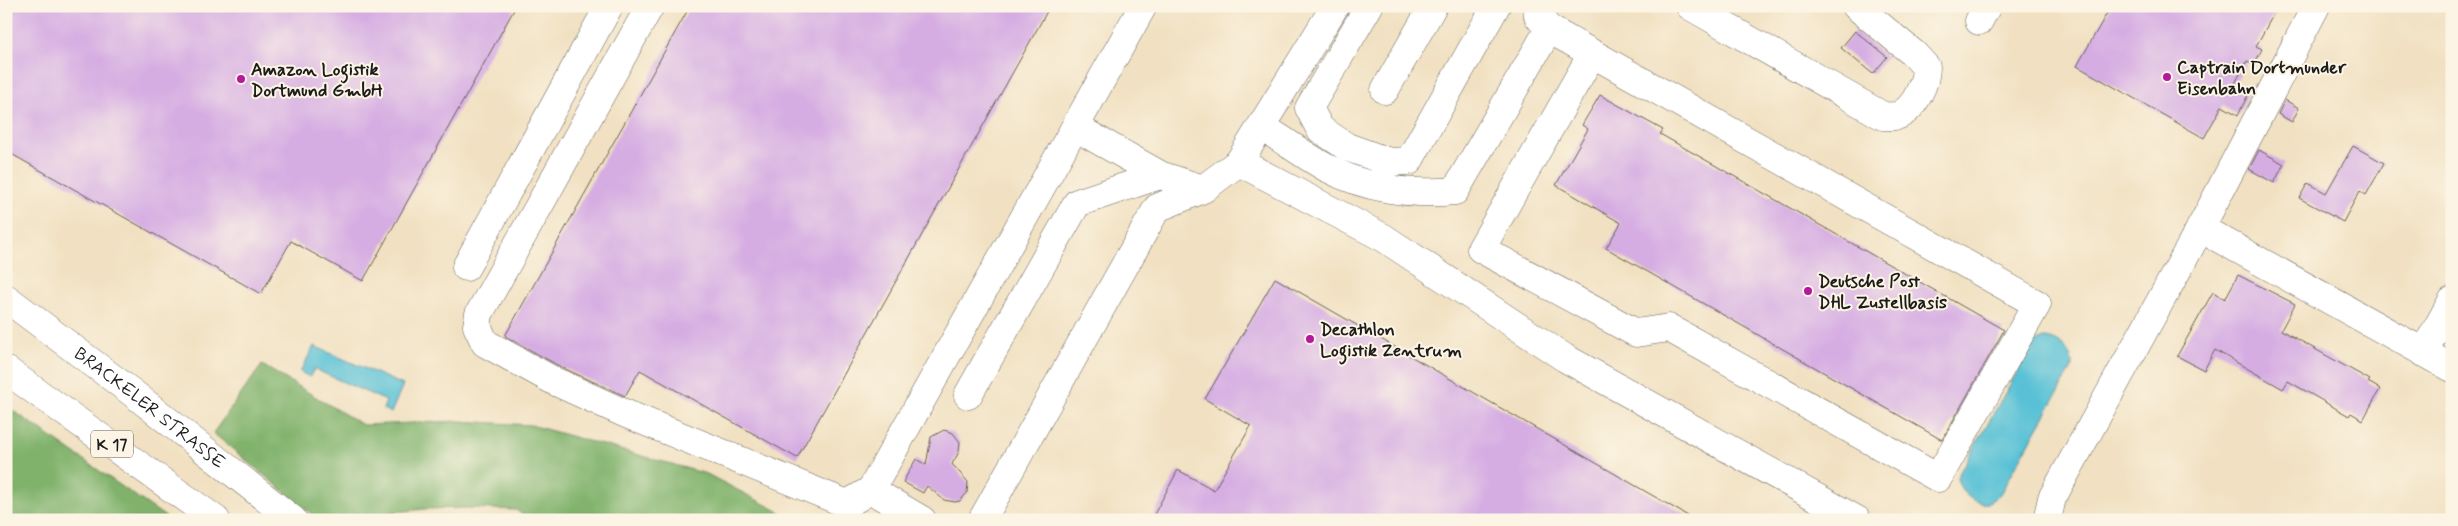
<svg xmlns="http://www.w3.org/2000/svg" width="2458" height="526" viewBox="0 0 2458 526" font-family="Mynerve,sans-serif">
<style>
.forest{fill:#80b26c;stroke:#4e6744}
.water{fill:#59c1d6;stroke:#3a6e79}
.building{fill:#d6ade3}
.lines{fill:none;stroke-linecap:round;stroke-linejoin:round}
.minor-casing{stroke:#676156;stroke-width:29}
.highway-casing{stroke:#676156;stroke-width:29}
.minor{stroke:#fff;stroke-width:28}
.highway{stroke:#fff;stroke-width:28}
.poi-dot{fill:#b5179e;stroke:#fcf5e5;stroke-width:2}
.labels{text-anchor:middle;stroke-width:4;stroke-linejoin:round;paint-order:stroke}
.shield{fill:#fcf5e5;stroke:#5f5d58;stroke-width:1}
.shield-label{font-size:16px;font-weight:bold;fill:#1c1c1c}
.poi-label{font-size:18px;font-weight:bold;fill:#1c1c1c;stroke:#fcf5e5;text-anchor:start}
.street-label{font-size:18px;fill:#1c1c1c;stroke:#fcf5e5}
</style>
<rect width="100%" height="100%" fill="#fcf5e5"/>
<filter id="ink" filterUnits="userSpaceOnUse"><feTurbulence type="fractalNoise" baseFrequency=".02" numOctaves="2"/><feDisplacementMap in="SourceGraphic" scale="10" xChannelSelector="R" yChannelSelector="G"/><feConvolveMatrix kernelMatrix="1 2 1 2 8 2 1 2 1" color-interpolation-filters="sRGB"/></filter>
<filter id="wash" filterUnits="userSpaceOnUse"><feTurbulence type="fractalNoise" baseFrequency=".0096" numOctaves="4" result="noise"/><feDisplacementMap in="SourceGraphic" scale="20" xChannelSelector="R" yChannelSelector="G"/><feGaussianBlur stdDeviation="1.12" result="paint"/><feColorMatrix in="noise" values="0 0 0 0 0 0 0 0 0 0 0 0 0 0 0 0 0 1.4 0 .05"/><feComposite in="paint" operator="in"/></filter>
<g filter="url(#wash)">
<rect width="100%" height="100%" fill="#f1e1c2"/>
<path class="forest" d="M 262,365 L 363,425 L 460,421 L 531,425 L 707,474 L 795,520 L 530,520 L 516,510 L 468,508 L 424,509 L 327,519 L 314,516 L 213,433 Z
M 6,406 L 25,419 L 170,520 L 6,520 Z"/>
<path class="water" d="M 2044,338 C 2061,339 2073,352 2072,368 L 2000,494 L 1988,503 C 1973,505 1959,491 1957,477 L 2032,346 L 2035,342 Z
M 314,346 L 403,385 L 391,413 L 383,409 L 386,401 L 314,369 L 310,377 L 300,372 Z"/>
<g id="blocks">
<path class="building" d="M 6,6 L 516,6 L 363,281 L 291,241 L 261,294 L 6,151 Z
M 690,6 L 1050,6 L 797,458 L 640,370 L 625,396 L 561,367 L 505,336 Z
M 2111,6 L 2278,6 L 2256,46 L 2262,49 L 2254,65 L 2247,61 L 2233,87 L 2248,95 L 2238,115 L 2222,106 L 2204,138 L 2077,66 Z
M 1855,31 L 1887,57 L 1873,74 L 1841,48 Z
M 1600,95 L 1663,130 L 1660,134 L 2004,330 L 1942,440 L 1606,248 L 1621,223 L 1556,185 L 1588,129 L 1582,125 Z
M 2285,100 L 2299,108 L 2292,122 L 2278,114 Z
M 2353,146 L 2384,163 L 2366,195 L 2360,191 L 2343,222 L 2299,198 L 2308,183 L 2326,193 Z
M 2259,150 L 2284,164 L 2274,183 L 2249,169 Z
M 2238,275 L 2295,304 L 2281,330 L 2370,380 L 2368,382 L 2380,389 L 2363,420 L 2351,413 L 2349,416 L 2288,381 L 2283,389 L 2215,350 L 2204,370 L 2177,356 L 2213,292 L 2225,299 Z
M 1275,278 L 1695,520 L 1151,520 L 1178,470 L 1214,490 L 1251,426 L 1205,399 Z
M 944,430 L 953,433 L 960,442 L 959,452 L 952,464 L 968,482 L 967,493 L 960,501 L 955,502 L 944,500 L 927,486 L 923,493 L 903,482 L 916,459 L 926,465 L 931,437 Z"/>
</g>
</g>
<g filter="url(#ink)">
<use href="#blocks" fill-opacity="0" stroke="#676156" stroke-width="1"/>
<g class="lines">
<g class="minor-casing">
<path id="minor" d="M 650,6 L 479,314 L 477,326 L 485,343 L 554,381 L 624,413 L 847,504 L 871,490 L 922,520
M 1369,6 L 1309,108 L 1320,129 L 1347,147 L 1389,162 L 1409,161 L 1496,6
M 1537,6 L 1538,16 L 1549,29 L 2037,304 L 1938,478 L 1669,328 L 1636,333 L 1481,249 L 1592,54
M 1690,6 L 1883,116 C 1888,116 1895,117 1899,115 C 1915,108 1926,83 1926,67 L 1914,54 L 1856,6
M 1979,21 L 1987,6
M 1385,90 L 1433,6
M 1075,127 L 1160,175
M 1262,127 C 1284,140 1305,156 1327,168 C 1366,189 1412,195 1455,191 L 1549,29
M 1239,162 L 1384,238 L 1565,358 L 1857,520
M 2200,228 L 2452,368
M 466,267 L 609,6
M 2423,353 L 2452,301
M 968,395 L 1077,203 L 1160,175 L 1203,189
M 871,490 L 1143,6
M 982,520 L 1157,208 L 1203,189 L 1239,162 L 1335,6
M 2047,520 L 2052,498 L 2201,227 L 2316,6"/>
</g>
<g class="highway-casing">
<g id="highway">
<path id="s1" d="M 6,298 L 134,394 L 293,520"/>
<path d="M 6,370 L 216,520"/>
</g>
</g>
<use href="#minor" class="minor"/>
<use href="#highway" class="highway"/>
</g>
</g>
<g class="poi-dot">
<circle cx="2167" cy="77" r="5"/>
<circle cx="241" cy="79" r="5"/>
<circle cx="1808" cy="291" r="5"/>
<circle cx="1310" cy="339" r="5"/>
</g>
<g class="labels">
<rect class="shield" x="91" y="430.5" width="42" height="27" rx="4"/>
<g class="shield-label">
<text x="112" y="450">K 17</text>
</g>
<g class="poi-label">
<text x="2177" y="73">Captrain Dortmunder<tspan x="2177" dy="21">Eisenbahn</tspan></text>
<text x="251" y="75">Amazon Logistik<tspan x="251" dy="21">Dortmund GmbH</tspan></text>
<text x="1818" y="287">Deutsche Post<tspan x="1818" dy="21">DHL Zustellbasis</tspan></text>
<text x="1320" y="335">Decathlon<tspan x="1320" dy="21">Logistik Zentrum</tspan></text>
</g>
<g class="street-label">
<text dy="6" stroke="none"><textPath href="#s1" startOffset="181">BRACKELER STRASSE</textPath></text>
</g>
</g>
<rect width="2458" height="526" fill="none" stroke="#fcf5e5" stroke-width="25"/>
</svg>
